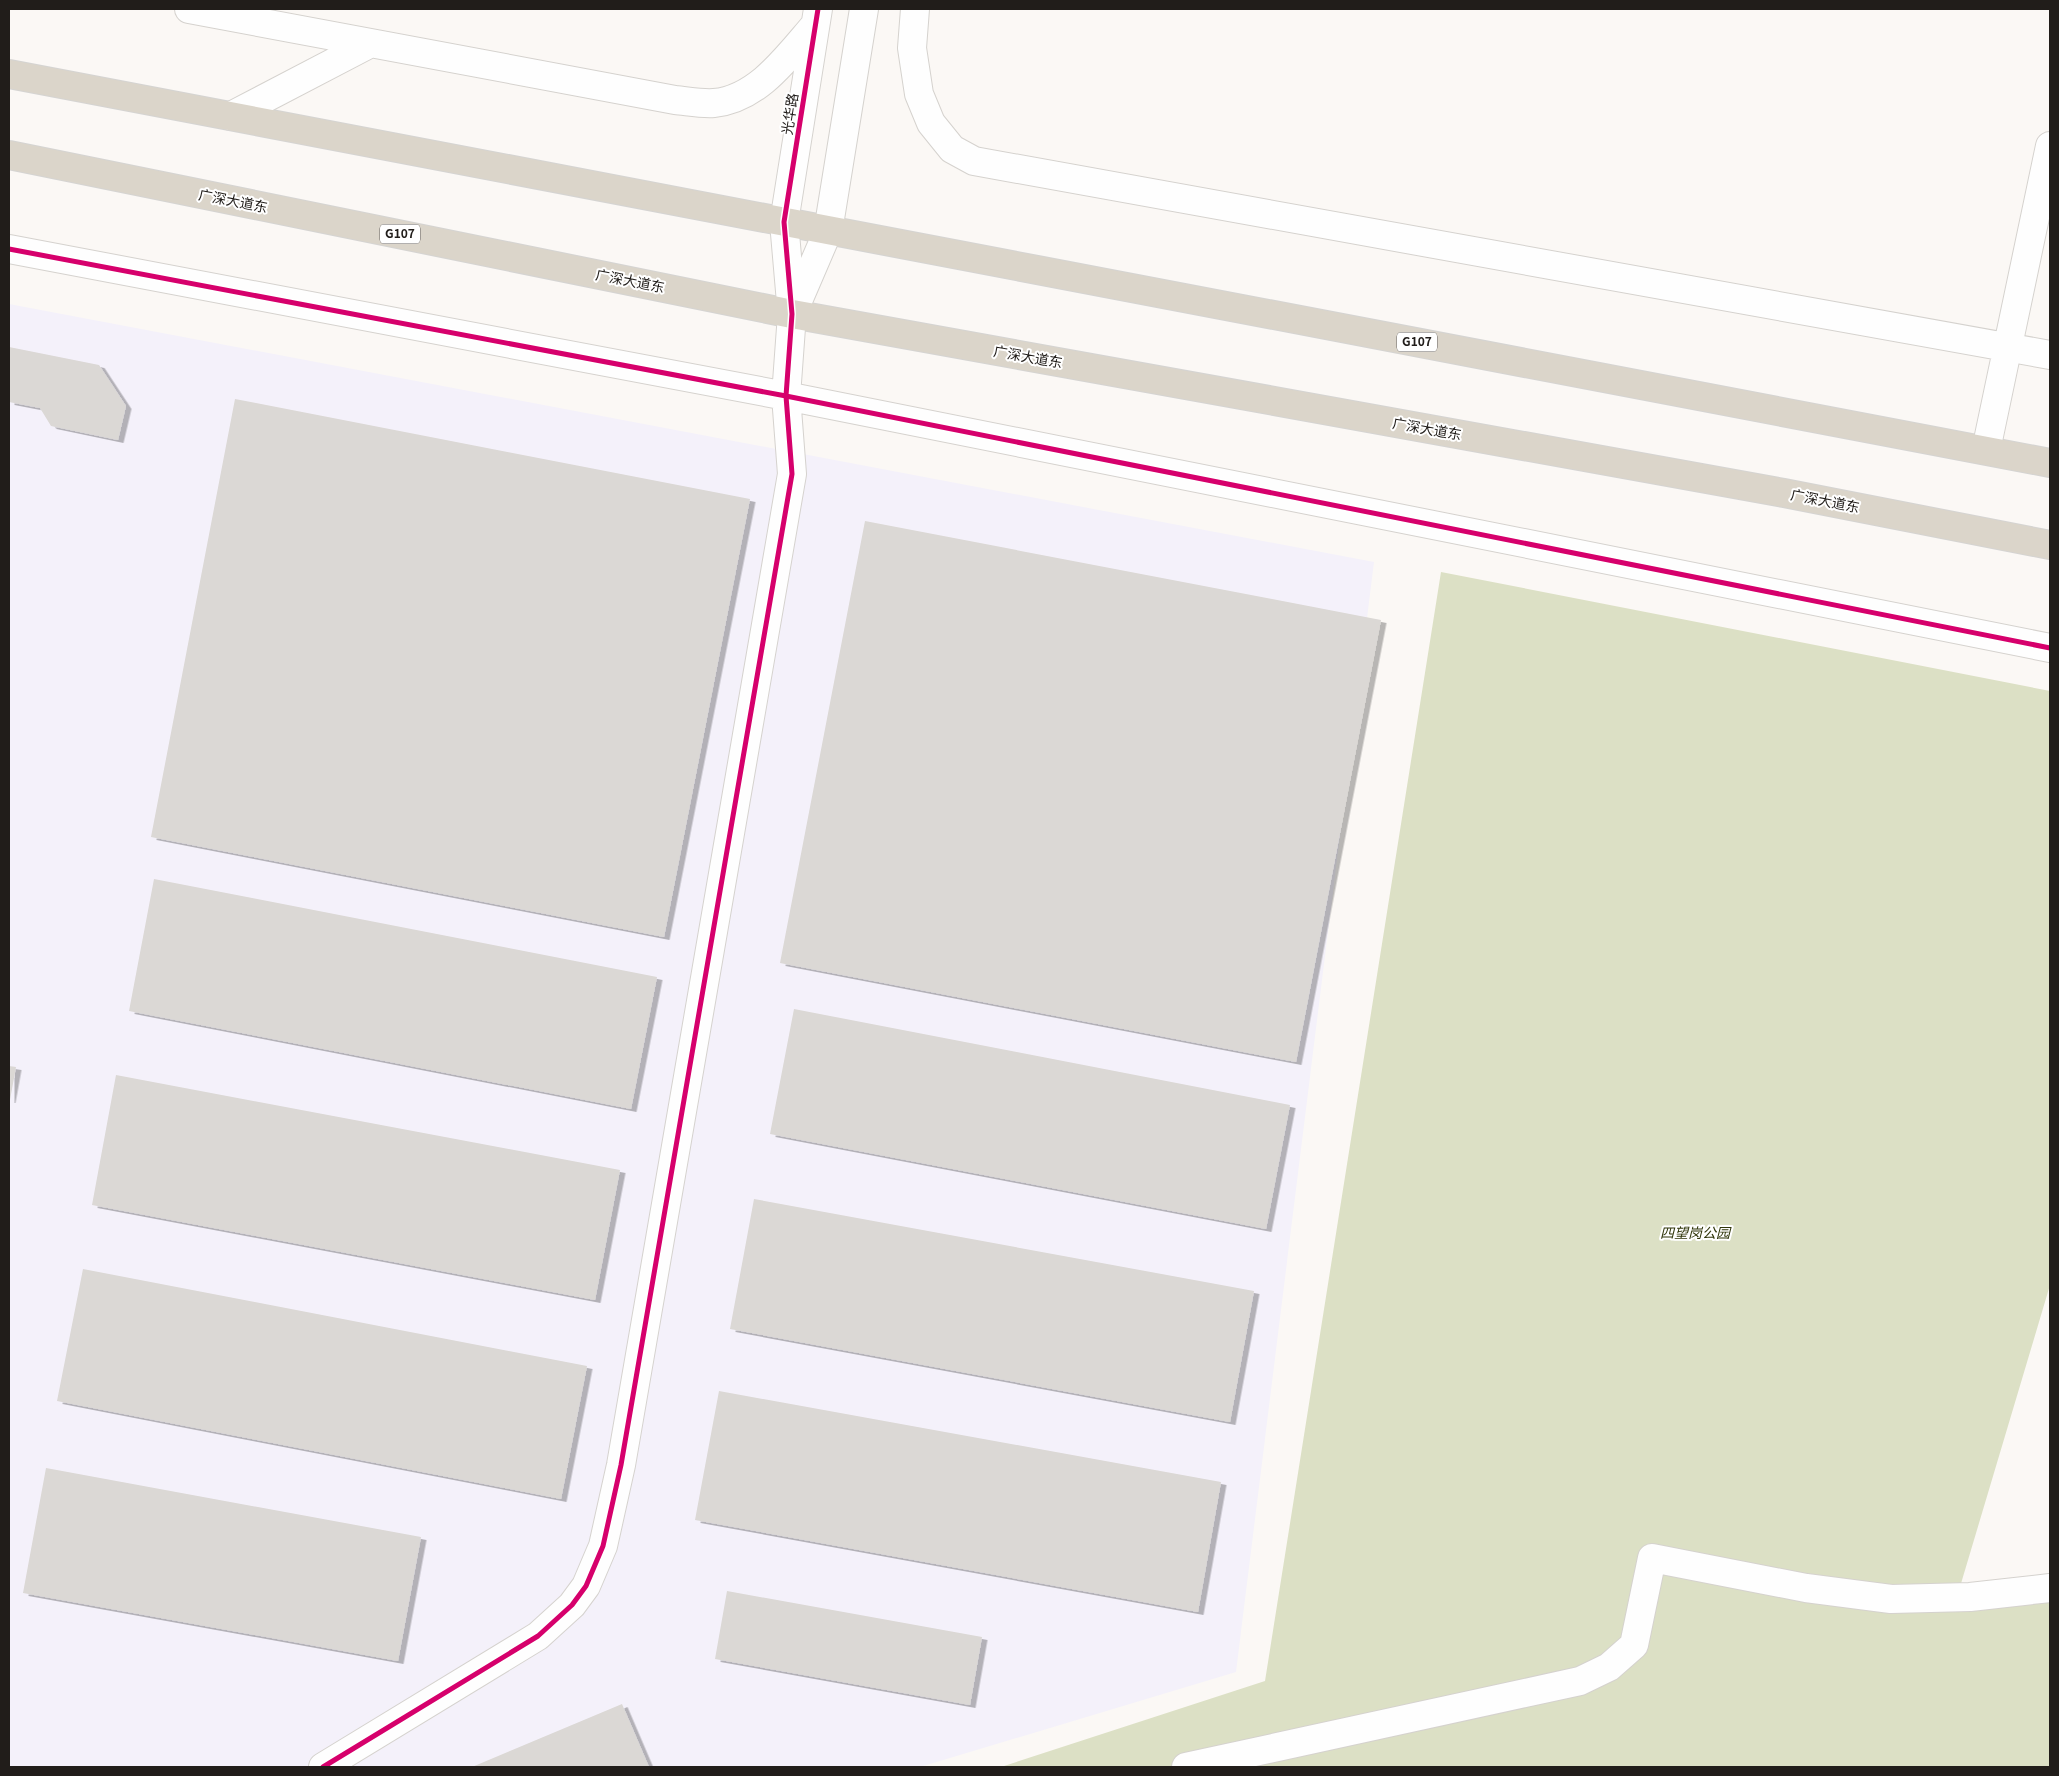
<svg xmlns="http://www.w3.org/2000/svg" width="2059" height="1776" viewBox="0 0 2059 1776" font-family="Georgia,'Noto Sans SC',serif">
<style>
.commercial{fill:#f4f1fa}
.green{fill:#dce0c5}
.building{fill:#dbd8d5;filter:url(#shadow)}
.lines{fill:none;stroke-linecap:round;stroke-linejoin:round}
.minor-casing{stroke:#d5d2ce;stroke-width:30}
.highway-casing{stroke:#d5d4d2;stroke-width:30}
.minor{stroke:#fefefe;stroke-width:28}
.highway{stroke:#dbd5ca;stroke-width:28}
.cycleway-casing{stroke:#fff;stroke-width:8}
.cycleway{stroke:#d6006c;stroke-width:5}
.labels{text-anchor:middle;stroke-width:4;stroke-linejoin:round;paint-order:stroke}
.shield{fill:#fff;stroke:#64615f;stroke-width:1}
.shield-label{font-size:12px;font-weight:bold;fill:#211d1a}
.street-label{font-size:14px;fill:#211d1a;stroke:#fff}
.park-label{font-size:14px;font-style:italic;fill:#2f3509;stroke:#fff}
</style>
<defs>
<filter id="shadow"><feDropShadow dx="5.5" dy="3" stdDeviation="0" flood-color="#0004"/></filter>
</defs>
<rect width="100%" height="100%" fill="#fbf8f5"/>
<path class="commercial" d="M 9,304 L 1374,562 L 1236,1672 L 920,1767 L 9,1767 Z"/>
<path class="green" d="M 1441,572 L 2050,691 L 2050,1285 L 1954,1607 L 2050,1594 L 2050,1767 L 1001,1767 L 1265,1681 Z"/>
<path class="building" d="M 9,347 L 99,365 L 126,406 L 118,440 L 51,426 L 40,408 L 9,402 Z
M 235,399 L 750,499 L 664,937 L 151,837 Z
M 865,521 L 1381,620 L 1296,1062 L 780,963 Z
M 154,879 L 657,977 L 631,1109 L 129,1011 Z
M 794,1009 L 1290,1105 L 1266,1229 L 770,1134 Z
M 9,1066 L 16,1067 L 10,1100 L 9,1100 Z
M 116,1075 L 620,1170 L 595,1300 L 92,1205 Z
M 754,1199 L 1254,1291 L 1230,1422 L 730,1329 Z
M 83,1269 L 587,1366 L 561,1499 L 57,1401 Z
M 719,1391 L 1221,1482 L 1198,1612 L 695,1520 Z
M 46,1468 L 421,1537 L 398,1661 L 23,1593 Z
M 727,1591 L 982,1637 L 970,1705 L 715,1659 Z
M 622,1704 L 649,1767 L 472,1767 Z"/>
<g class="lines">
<g class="minor-casing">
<path id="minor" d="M 189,9 L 675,100 C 687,101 701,104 714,103 C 758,99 788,56 815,25
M 915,9 L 912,48 L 919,94 L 931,123 L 952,149 L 974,161 L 2050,355
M 231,116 L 369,44
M 9,249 L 786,396 L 2050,648
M 794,310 L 828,231 L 864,9
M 1986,450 L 2050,146
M 323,1767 L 538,1636 L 572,1605 L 586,1586 L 603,1546 L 621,1465 L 792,474 L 786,396 L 792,314 L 784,222 L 818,9
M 1186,1767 L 1580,1681 L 1609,1667 L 1634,1645 L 1652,1558 L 1806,1588 L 1891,1599 L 1970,1597 L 2050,1588"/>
</g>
<g class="highway-casing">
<path id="highway" d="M 9,74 L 2050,463
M 9,155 L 792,314 L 1784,493 L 2050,545"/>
</g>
<use href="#minor" class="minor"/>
<use href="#highway" class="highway"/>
<g class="cycleway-casing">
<path id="cycleway" d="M 9,249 L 786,396 L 2050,648
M 323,1767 L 538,1636 L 572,1605 L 586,1586 L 603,1546 L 621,1465 L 792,474 L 786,396 L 792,314 L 784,222 L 818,9"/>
</g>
<use href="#cycleway" class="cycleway"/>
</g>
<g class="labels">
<g class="shield">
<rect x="380" y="224.5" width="40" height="19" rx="4"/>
<rect x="1397" y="332.5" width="40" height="19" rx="4"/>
</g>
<g class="shield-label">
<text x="400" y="238">G107</text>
<text x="1417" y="346">G107</text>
</g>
<g class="street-label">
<text transform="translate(790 114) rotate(-81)" y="5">光华路</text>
<text transform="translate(233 201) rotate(11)" y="5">广深大道东</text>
<text transform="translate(630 281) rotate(11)" y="5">广深大道东</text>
<text transform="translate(1028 357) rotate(10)" y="5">广深大道东</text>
<text transform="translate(1427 429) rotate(10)" y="5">广深大道东</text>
<text transform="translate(1825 501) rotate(11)" y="5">广深大道东</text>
</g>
<g class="park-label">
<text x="1695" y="1238">四望岗公园</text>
</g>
</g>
<rect width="2059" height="1776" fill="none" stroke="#211d1a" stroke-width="20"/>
</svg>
